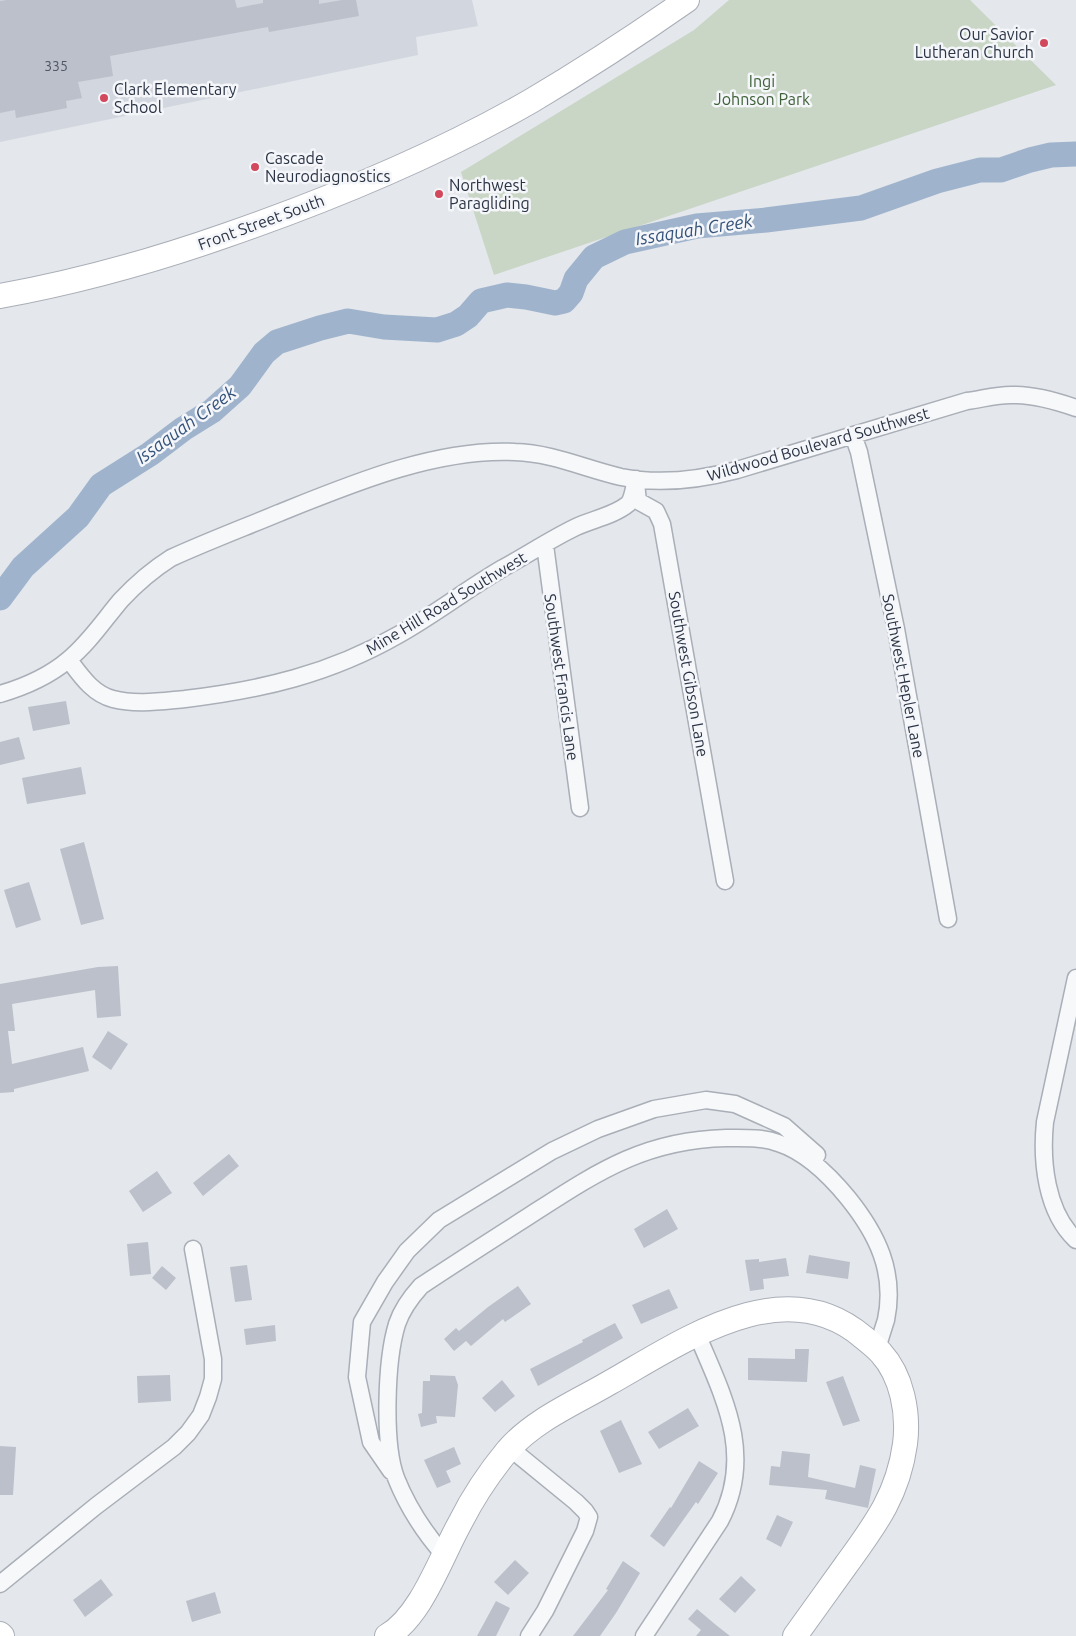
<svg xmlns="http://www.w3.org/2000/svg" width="1076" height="1636" viewBox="0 0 1076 1636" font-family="Ubuntu,sans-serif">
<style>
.built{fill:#d2d6de}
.green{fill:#c9d6c5}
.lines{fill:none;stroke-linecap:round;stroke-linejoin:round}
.river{stroke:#9fb4cc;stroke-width:25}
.building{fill:#bbc0ca}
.street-casing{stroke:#a9aeb7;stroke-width:19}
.secondary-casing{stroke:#a9aeb7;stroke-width:26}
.street{stroke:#f7f8fa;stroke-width:16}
.secondary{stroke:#fff;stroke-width:24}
.poi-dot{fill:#d1495b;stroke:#f4f6f9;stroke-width:2}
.labels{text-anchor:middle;stroke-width:5;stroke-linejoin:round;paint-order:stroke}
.number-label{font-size:14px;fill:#4f5766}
.poi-label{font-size:16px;fill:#2b3445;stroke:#f4f6f9;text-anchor:start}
.park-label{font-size:16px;fill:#3f6138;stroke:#f4f6f9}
.street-label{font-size:16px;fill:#2b3445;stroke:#f4f6f9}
.water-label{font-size:18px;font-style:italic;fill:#34527a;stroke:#f4f6f9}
</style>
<rect width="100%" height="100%" fill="#e4e7ec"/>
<path class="built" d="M 0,0 L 472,0 L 478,26 L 416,37 L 418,55 L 0,142 Z"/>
<path class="green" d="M 729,0 L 970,0 L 1056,85 L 494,275 L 461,172 L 694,30 Z"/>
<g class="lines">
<path class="river" d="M 0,598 L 23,567 L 78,517 L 101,485 L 150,454 L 183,429 L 212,411 L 240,386 L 264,353 L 277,342 L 320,328 L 348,321 L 384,327 L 437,330 L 456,324 L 468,316 L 481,301 L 507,295 L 526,297 L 555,303 L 564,301 L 571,293 L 576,279 L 594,257 L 625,242 L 697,226 L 766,220 L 861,208 L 937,181 L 980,170 L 1001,170 L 1030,160 L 1051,155 L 1076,154"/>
</g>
<path class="building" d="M 7,0 L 235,0 L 237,8 L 263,3 L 263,0 L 319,0 L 319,4 L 342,0 L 356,0 L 359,16 L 269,32 L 268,27 L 110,56 L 113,76 L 78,82 L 82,98 L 66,101 L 67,108 L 16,118 L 15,110 L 0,113 L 0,1 Z
M 66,701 L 70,724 L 33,731 L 28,707 Z
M 19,737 L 25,759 L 0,765 L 0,742 Z
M 81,767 L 86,794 L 27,804 L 22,778 Z
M 84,842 L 104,919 L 81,925 L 60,849 Z
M 29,882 L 41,920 L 16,928 L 4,890 Z
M 118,966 L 121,1016 L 97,1018 L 95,990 L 12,1004 L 15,1031 L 8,1031 L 12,1064 L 83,1047 L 89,1071 L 14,1089 L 14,1092 L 0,1093 L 0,984 L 98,967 Z
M 108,1031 L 128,1044 L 111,1070 L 92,1057 Z
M 229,1154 L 239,1166 L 203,1196 L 193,1183 Z
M 157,1171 L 172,1193 L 143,1212 L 129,1191 Z
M 667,1209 L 678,1229 L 644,1248 L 634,1229 Z
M 148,1242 L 151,1274 L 130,1276 L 127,1244 Z
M 809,1255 L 850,1262 L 848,1279 L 806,1273 Z
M 786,1258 L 789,1276 L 763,1279 L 764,1289 L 750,1291 L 745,1260 L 759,1259 L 759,1262 Z
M 247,1265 L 252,1300 L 235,1302 L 230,1267 Z
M 162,1266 L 176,1278 L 166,1290 L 152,1278 Z
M 518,1286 L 531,1304 L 505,1322 L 503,1319 L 471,1346 L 466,1341 L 454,1351 L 444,1339 L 456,1328 L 459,1331 L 488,1307 Z
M 669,1289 L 678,1308 L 641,1324 L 632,1305 Z
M 615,1323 L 623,1338 L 538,1386 L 530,1369 L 583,1342 L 582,1340 Z
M 275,1325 L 276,1341 L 246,1345 L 244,1329 Z
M 795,1349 L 809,1349 L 807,1382 L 748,1380 L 748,1358 L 795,1359 Z
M 170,1375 L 171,1401 L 138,1403 L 137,1376 Z
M 430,1375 L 455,1376 L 458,1385 L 455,1417 L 436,1416 L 437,1423 L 421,1427 L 418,1414 L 422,1413 L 423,1381 L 430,1381 Z
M 843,1376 L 860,1421 L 843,1426 L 826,1382 Z
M 502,1380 L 515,1396 L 495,1412 L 482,1398 Z
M 688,1408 L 699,1426 L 659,1449 L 648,1432 Z
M 621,1420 L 642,1464 L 619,1473 L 600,1431 Z
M 0,1446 L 16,1447 L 13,1495 L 0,1495 Z
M 454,1447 L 461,1464 L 446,1471 L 451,1482 L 437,1488 L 424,1460 Z
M 782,1451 L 810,1454 L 808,1477 L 855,1488 L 860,1465 L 876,1469 L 868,1508 L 825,1499 L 827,1490 L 769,1485 L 771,1466 L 780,1467 Z
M 699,1461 L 718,1473 L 698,1504 L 696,1502 L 664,1547 L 650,1536 L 670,1507 L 671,1508 Z
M 777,1515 L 793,1522 L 781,1547 L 766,1539 Z
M 515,1560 L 529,1573 L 508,1595 L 494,1582 Z
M 623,1561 L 640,1573 L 616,1613 L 600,1636 L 573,1636 L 608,1590 L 606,1589 Z
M 741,1576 L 756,1590 L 735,1613 L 719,1599 Z
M 101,1579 L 113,1595 L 85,1617 L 73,1600 Z
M 215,1592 L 221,1613 L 192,1622 L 186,1601 Z
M 496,1601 L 510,1608 L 496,1636 L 477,1636 Z
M 697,1609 L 716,1625 L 730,1636 L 696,1636 L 701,1630 L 688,1619 Z"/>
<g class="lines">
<g class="street-casing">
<path id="street" d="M 853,435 L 859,452 L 896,629 L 948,919
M 636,484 L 638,501 L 656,511 L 662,524 L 725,881
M 545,545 L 580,808
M 69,660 C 81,676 93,694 113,699 C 136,705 162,701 185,699 C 261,690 330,674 398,635 C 434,615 467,589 503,568 C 527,555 551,539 576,527 C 591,520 615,515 628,504 C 633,499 634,486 636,479
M 0,694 C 24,687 49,676 68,660 C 89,643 104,620 121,600 C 136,584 152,570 171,558 C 206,542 243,528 279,513 C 351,484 436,448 515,452 C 552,453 586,469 621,477 C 660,485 699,480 737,470 L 967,401 C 983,399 998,394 1014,395 C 1036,395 1056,401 1076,408
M 1076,978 L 1045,1122 C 1041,1161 1046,1212 1076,1240
M 510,1448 L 576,1502 L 585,1511 L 589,1517 L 585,1531 L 545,1611 L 529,1636
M 391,1471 L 371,1442 L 357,1377 L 362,1322 L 385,1282 L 407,1251 L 439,1220 L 552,1151 L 598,1129 L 654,1109 L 706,1100 L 735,1104 L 784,1126 L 817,1155
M 444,1555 C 423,1531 408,1508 396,1478 C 383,1443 386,1360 397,1324 C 402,1309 411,1297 421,1286 C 457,1262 493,1239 529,1216 C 596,1173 643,1140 726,1138 C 743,1138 762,1137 778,1143 C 806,1152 830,1176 848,1198 C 877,1234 896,1272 886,1320 C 883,1329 880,1339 877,1349
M 0,1584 L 96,1506 L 174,1447 L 188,1433 L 201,1415 L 208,1397 L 213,1379 L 213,1359 L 193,1249
M 644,1636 L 720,1521 C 755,1454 723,1396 697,1334"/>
</g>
<g class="secondary-casing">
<path id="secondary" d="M 0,296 C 77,282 153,261 227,235 C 331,199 435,156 531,101 C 585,69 637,35 687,0
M 0,1634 L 2,1636
M 387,1636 C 421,1617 441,1557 460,1523 C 473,1497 489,1473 508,1450 C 534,1420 575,1403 609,1383 C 682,1342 783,1269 863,1337 C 869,1342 876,1347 881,1353 C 902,1376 909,1413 905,1444 C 898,1495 875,1525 846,1565 C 829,1589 812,1612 795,1636"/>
</g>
<use href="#street" class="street"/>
<use href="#secondary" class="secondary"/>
</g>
<g class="poi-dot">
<circle cx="1044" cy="43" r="5"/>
<circle cx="104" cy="98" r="5"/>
<circle cx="255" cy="167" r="5"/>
<circle cx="439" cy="194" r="5"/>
</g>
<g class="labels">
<g class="number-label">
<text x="56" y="71">335</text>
</g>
<g class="poi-label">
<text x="1034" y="40" text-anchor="end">Our Savior<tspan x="1034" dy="18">Lutheran Church</tspan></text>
<text x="114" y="95">Clark Elementary<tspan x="114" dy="18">School</tspan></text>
<text x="265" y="164">Cascade<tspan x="265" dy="18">Neurodiagnostics</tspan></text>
<text x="449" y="191">Northwest<tspan x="449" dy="18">Paragliding</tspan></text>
</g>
<g class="park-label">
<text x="762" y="87">Ingi<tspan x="762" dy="18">Johnson Park</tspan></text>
</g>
<g class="street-label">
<text transform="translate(261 222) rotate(-20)" y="6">Front Street South</text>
<text transform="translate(818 444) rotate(-16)" y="6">Wildwood Boulevard Southwest</text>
<text transform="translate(446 603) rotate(-31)" y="6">Mine Hill Road Southwest</text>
<text transform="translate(689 674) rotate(80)" y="6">Southwest Gibson Lane</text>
<text transform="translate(904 676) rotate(79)" y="6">Southwest Hepler Lane</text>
<text transform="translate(562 677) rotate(82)" y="6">Southwest Francis Lane</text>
</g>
<g class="water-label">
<text transform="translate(694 230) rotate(-9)" y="6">Issaquah Creek</text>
<text transform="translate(186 425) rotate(-36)" y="6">Issaquah Creek</text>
</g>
</g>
</svg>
